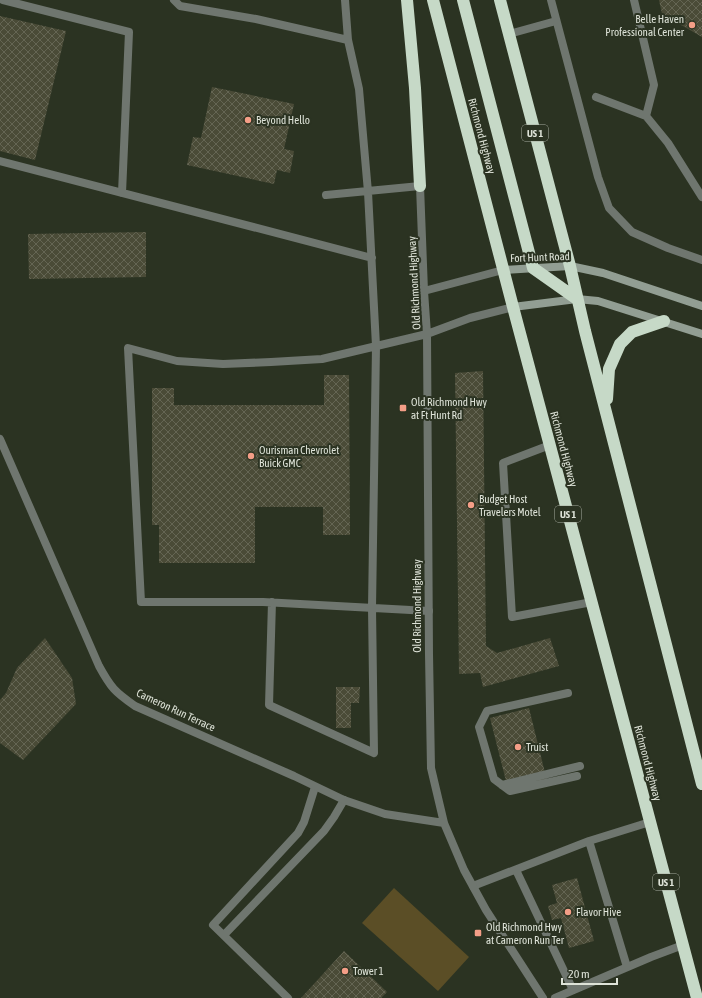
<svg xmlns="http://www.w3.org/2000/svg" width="702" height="998" viewBox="0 0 702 998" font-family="'Asap Condensed',sans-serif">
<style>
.pitch{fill:#5b4e26}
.building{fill:url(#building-cross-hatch)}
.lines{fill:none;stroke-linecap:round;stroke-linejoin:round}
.lane{stroke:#6f766f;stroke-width:8}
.street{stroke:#6f766f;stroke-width:8}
.secondary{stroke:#929e93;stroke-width:8}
.highway{stroke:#c6d9c7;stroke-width:12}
.poi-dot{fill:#f49e87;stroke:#2b3322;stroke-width:1.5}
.labels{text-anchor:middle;stroke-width:4;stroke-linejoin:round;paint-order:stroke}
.shield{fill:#2b3322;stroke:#a8aea1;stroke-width:1}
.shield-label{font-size:10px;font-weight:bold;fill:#dee3d8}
.poi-label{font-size:11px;fill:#dee3d8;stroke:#2b3322;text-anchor:start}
.street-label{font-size:11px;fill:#dee3d8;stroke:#2b3322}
</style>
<defs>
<pattern id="building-cross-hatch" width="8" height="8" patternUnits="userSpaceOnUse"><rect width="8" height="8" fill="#4a4b37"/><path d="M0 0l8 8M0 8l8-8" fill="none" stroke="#646553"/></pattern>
</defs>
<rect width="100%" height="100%" fill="#2b3322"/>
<path class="pitch" d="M 394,888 L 469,957 L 438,991 L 362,923 Z"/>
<path class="building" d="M 659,0 L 702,0 L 702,37 L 662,14 Z
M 0,16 L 66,31 L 35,160 L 0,151 Z
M 212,87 L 294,104 L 284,149 L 294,151 L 290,173 L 277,170 L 274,184 L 187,165 L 193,137 L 201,138 Z
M 146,232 L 146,277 L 29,279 L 28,234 Z
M 483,371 L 486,646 L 497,653 L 550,638 L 559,666 L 483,687 L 480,673 L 459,674 L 455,373 Z
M 324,375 L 349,375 L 350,535 L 323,535 L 323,507 L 255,507 L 255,563 L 159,563 L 159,525 L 152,525 L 152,388 L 174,388 L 174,405 L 324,405 Z
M 45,638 L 72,678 L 76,704 L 23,760 L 0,743 L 0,700 L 6,693 L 17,668 Z
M 336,687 L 360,687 L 359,703 L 351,703 L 351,728 L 336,728 Z
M 529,708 L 548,785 L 531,789 L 527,775 L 506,781 L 490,718 Z
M 577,878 L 594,941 L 569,948 L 561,918 L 552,920 L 548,906 L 557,903 L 552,885 Z
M 344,951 L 387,992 L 381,998 L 301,998 Z"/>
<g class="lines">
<path class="lane" d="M 3,0 L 129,32 L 122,193
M 174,0 L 180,6 L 256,19 L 348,40
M 551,0 L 598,177 L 609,208 L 632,232 L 668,248 L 702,260
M 634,0 L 654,85 L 646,116
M 509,34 L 556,21
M 596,97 L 646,116 L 668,143 L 702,197
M 0,161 L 372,258
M 326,195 L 420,186
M 427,334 L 322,359 L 271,362 L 223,364 L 177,361 L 128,348 L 141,602 L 263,602 L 429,611
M 550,445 L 503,463 L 512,617 L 592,602
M 272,602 L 269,705 L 374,753 L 372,608 L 376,346 L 368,192 L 359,89 L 348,40 L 345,0
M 568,693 L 487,711 L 479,727 L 494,779 L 510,791 L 577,776
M 502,785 L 580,766
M 589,841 L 627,967
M 516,870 L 573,990
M 473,886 L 589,841 L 650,822
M 224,935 L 324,831 L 334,817 L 344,800
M 288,998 L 213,925 L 298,833 L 304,822 L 315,787
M 555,998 L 651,957 L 683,945"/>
<path class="street" d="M 420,186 L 424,291 L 427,334 L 429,654 L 431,768 L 444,823 L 464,870 L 486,910 L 543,998
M 424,291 L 503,270
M 427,334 L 470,318 L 513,307
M 0,439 L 99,666 C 111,688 115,692 135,706 L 294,776 L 344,800 L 385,814 L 444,823"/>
<path class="secondary" d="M 503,270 L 570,266 L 603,273 L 702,306
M 513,307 L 577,299 L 598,301 L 702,334"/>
<path class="highway" d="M 407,0 L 415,88 L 420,186
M 433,0 L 513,307 L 697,998
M 463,0 L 533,268 L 577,299
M 500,0 L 570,266 L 585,331 L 702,784
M 607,399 L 609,369 L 620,344 L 632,332 L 664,321"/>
</g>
<g class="poi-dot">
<circle cx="692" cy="25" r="4"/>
<circle cx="248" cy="120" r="4"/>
<rect x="399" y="404" width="8" height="8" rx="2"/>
<circle cx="251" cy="456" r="4"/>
<circle cx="471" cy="505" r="4"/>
<circle cx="518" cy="747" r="4"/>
<circle cx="568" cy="912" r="4"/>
<rect x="474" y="929" width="8" height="8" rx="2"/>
<circle cx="345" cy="971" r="4"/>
</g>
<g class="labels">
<g class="shield">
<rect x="522" y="125" width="26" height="16" rx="3"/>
<rect x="555" y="506" width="26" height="16" rx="3"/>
<rect x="653" y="874" width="26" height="16" rx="3"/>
</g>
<g class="shield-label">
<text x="535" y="137">US 1</text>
<text x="568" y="518">US 1</text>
<text x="666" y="886">US 1</text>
</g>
<g class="poi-label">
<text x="684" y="23" text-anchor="end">Belle Haven<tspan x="684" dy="13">Professional Center</tspan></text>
<text x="256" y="124">Beyond Hello</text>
<text x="411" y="406">Old Richmond Hwy<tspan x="411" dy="13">at Ft Hunt Rd</tspan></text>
<text x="259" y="454">Ourisman Chevrolet<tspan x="259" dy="13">Buick GMC</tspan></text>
<text x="479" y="503">Budget Host<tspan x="479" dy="13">Travelers Motel</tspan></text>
<text x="526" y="751">Truist</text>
<text x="576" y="916">Flavor Hive</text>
<text x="486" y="931">Old Richmond Hwy<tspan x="486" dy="13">at Cameron Run Ter</tspan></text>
<text x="353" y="975">Tower 1</text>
</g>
<g class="street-label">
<text transform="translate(482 136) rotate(75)" y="4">Richmond Highway</text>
<text transform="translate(540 257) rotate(-2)" y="4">Fort Hunt Road</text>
<text transform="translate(414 283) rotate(-93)" y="4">Old Richmond Highway</text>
<text transform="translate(564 449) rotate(75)" y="4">Richmond Highway</text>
<text transform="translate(417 606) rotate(-90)" y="4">Old Richmond Highway</text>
<text transform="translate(176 710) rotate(25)" y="4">Cameron Run Terrace</text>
<text transform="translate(648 763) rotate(75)" y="4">Richmond Highway</text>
</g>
</g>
<path d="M562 978v6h55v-6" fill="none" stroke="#dee3d8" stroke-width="2"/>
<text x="568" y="978" font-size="12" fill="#dee3d8" stroke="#2b3322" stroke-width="3" paint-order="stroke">20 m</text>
</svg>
